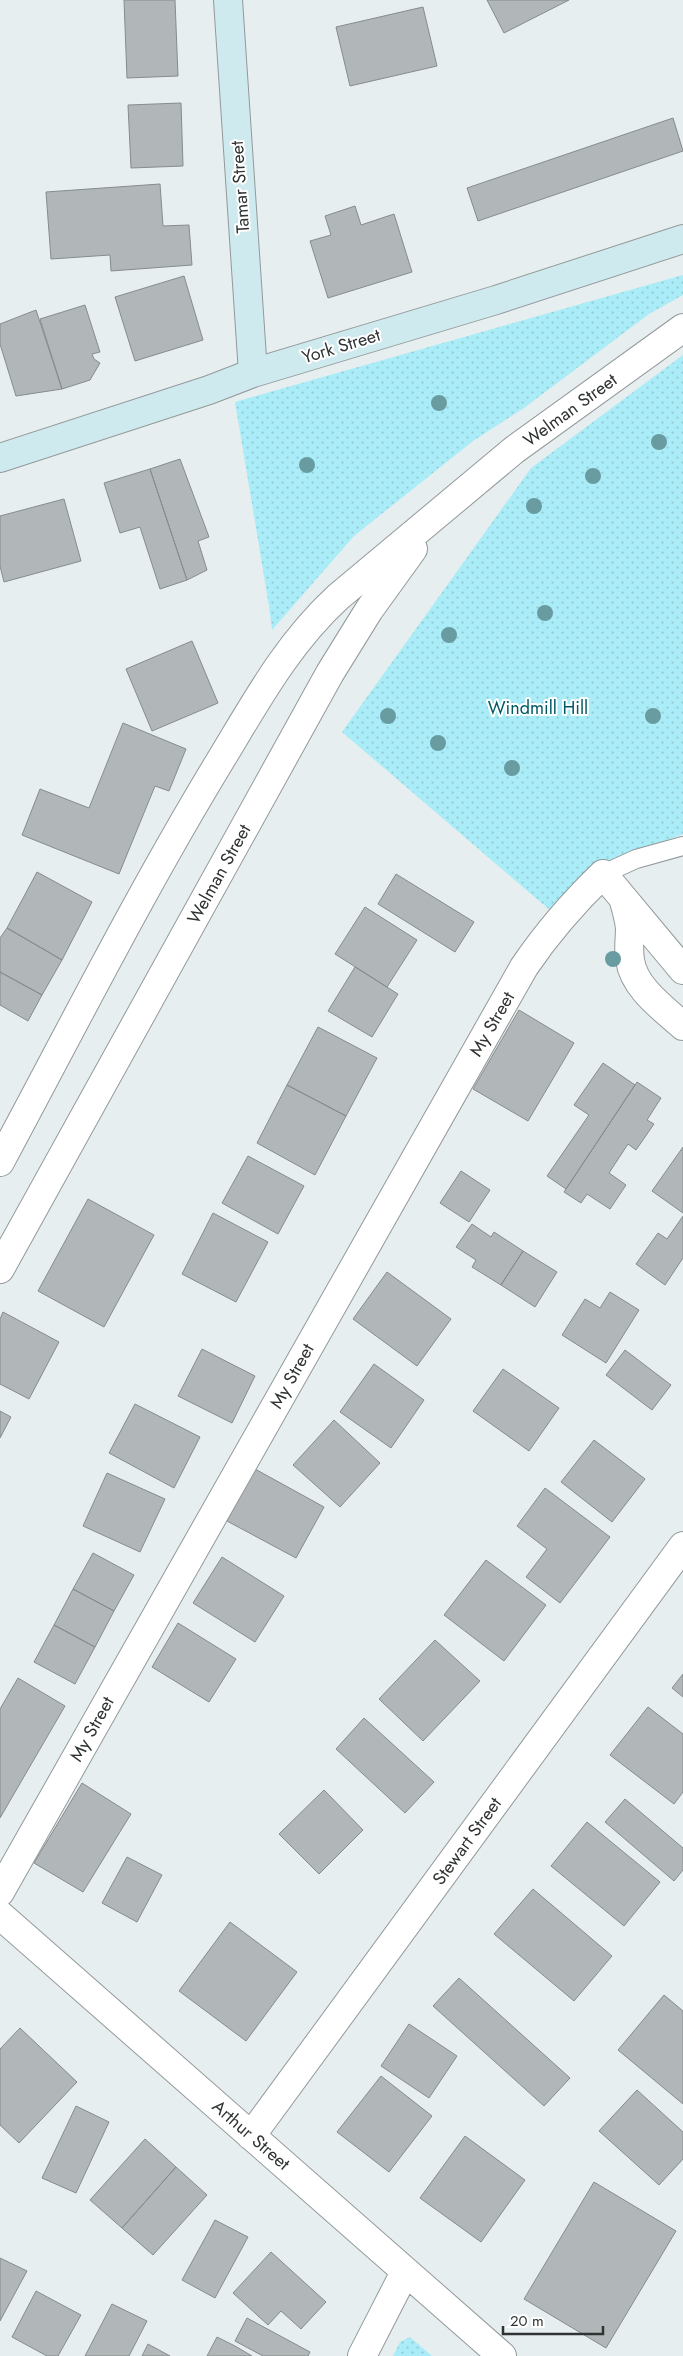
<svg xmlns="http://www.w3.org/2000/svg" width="683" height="2356" viewBox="0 0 683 2356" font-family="Jost,sans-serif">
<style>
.park{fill:url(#park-dots)}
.building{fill:#b1b7b8;stroke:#868c8d}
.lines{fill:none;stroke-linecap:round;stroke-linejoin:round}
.lane-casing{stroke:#93999a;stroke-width:20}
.street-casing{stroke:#93999a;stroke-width:30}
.secondary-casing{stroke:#93999a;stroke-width:30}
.lane{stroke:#fff;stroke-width:18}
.street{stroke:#fff;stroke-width:28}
.secondary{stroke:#ceeaee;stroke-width:28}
.tree{fill:#689ca1}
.labels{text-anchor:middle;stroke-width:4;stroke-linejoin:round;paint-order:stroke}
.street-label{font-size:18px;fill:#303333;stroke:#fff}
.park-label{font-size:18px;fill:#005862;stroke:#fff}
</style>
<defs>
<pattern id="park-dots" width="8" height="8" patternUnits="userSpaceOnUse" patternTransform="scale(1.25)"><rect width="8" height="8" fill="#aaecf7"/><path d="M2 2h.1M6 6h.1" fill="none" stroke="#93cbd4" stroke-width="1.8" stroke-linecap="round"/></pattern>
</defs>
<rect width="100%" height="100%" fill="#e7eeef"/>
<path class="park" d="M 683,275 L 683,295 L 649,314 L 524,408 L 473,441 L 354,536 L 272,630 L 269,606 L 235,402 Z
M 683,355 L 683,834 L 617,860 L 551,911 L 342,732 L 531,468 Z
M 410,2337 L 432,2356 L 393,2356 L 400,2342 Z"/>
<path class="building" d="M 124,0 L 175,0 L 178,76 L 127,78 Z
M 487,0 L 569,0 L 504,33 Z
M 423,7 L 437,66 L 350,86 L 336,27 Z
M 181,103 L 183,166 L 131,168 L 128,105 Z
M 673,118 L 683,151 L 478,221 L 467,188 Z
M 160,184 L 163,226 L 189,225 L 192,265 L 111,271 L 110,255 L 51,259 L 46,192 Z
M 355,206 L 361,225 L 394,214 L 412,272 L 328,298 L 310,241 L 331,235 L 325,216 Z
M 184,276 L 203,340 L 135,361 L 115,297 Z
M 85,305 L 100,352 L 92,354 L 94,359 L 100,363 L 90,380 L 62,389 L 40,319 Z
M 36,310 L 62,389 L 16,396 L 0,344 L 0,324 Z
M 180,459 L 209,537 L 198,541 L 207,570 L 187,580 L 150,469 Z
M 150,469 L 187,580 L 160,589 L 140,527 L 120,533 L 104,483 Z
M 64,499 L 81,561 L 4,582 L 0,566 L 0,516 Z
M 192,641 L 218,703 L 152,731 L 126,669 Z
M 123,723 L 186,749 L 169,791 L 155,786 L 119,874 L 22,835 L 40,789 L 89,808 Z
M 37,872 L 92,902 L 62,960 L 7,928 Z
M 396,874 L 474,922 L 455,952 L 378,904 Z
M 365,907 L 417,940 L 387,987 L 335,954 Z
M 7,928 L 62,960 L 42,995 L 0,972 L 0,938 Z
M 355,967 L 398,994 L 372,1037 L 328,1011 Z
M 0,972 L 42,995 L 28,1021 L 0,1005 Z
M 519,1010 L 574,1043 L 528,1121 L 473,1089 Z
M 318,1027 L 377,1058 L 346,1116 L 287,1085 Z
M 603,1063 L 635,1085 L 566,1189 L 547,1176 L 589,1115 L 574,1105 Z
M 637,1082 L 661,1098 L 647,1120 L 654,1124 L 636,1150 L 628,1144 L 609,1173 L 626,1185 L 610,1209 L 587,1194 L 581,1203 L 564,1192 Z
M 287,1085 L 346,1116 L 315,1175 L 257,1143 Z
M 683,1147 L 683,1213 L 652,1191 Z
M 248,1156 L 304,1186 L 278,1234 L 222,1203 Z
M 461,1171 L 490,1190 L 469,1222 L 440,1203 Z
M 88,1199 L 154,1235 L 104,1327 L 38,1291 Z
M 213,1213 L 268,1242 L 236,1302 L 182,1274 Z
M 683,1216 L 683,1258 L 665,1285 L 636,1264 L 658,1233 L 667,1239 Z
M 472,1224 L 491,1237 L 494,1232 L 523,1251 L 501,1285 L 472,1267 L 476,1260 L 456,1247 Z
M 523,1251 L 557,1272 L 535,1307 L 501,1285 Z
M 387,1272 L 451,1319 L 417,1366 L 353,1319 Z
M 610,1292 L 639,1310 L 606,1363 L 562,1335 L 585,1299 L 600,1308 Z
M 3,1312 L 59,1342 L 29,1399 L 0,1384 L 0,1319 Z
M 202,1349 L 255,1376 L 232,1423 L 178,1396 Z
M 625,1350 L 671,1385 L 652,1410 L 606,1375 Z
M 374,1364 L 424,1400 L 391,1448 L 340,1412 Z
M 503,1369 L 559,1408 L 529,1451 L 473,1411 Z
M 135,1404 L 200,1437 L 174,1488 L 109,1453 Z
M 0,1411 L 11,1417 L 0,1438 Z
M 334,1420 L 380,1463 L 340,1507 L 293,1465 Z
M 594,1440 L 645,1479 L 612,1522 L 561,1482 Z
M 255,1469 L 324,1507 L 296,1558 L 227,1521 Z
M 107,1473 L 165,1499 L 140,1552 L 83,1526 Z
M 545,1488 L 610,1537 L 560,1603 L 526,1577 L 547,1549 L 517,1526 Z
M 93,1553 L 134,1575 L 114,1611 L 73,1589 Z
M 222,1557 L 284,1596 L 255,1642 L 193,1603 Z
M 486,1560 L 546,1605 L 504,1661 L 444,1615 Z
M 73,1589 L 114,1611 L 95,1647 L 54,1625 Z
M 178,1623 L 236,1659 L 209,1702 L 152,1667 Z
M 54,1625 L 95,1647 L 75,1684 L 34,1662 Z
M 435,1640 L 480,1681 L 423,1741 L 379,1699 Z
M 683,1674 L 683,1697 L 672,1688 Z
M 18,1678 L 65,1706 L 0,1818 L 0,1709 Z
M 648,1707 L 683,1734 L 683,1792 L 674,1804 L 610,1755 Z
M 364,1718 L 434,1782 L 405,1813 L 336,1749 Z
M 82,1783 L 131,1814 L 83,1892 L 34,1863 Z
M 324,1790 L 363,1830 L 319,1874 L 279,1834 Z
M 625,1799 L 683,1848 L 683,1870 L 674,1881 L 605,1822 Z
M 587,1822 L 660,1882 L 624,1926 L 551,1866 Z
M 127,1857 L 162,1875 L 137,1922 L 102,1903 Z
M 533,1889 L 612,1956 L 574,2001 L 494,1934 Z
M 230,1922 L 297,1972 L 246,2041 L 179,1991 Z
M 459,1978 L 570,2078 L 544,2106 L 433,2006 Z
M 664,1995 L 683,2011 L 683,2104 L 618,2050 Z
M 409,2024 L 457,2056 L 429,2098 L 381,2066 Z
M 20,2028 L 77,2082 L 19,2143 L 0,2125 L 0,2049 Z
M 381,2076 L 432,2116 L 389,2172 L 337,2132 Z
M 637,2090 L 683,2132 L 683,2159 L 659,2185 L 599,2131 Z
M 76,2106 L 109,2122 L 76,2193 L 42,2178 Z
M 465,2136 L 525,2180 L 481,2242 L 420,2198 Z
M 145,2139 L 176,2167 L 122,2228 L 90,2200 Z
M 176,2167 L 207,2195 L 153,2255 L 122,2228 Z
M 594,2182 L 676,2231 L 606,2348 L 524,2299 Z
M 215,2220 L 248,2237 L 215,2298 L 182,2280 Z
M 271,2252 L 326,2302 L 301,2329 L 281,2311 L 268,2325 L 233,2293 Z
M 0,2258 L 27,2271 L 0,2321 Z
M 36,2291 L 81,2315 L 58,2356 L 47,2356 L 12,2337 Z
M 112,2304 L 147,2321 L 129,2356 L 85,2356 Z
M 247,2318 L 310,2352 L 308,2356 L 263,2356 L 235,2341 Z
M 217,2337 L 235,2346 L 252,2356 L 207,2356 Z
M 148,2344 L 170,2356 L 142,2356 Z"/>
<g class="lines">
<g class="lane-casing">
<path id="lane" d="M 603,874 L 636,859 L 683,846"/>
</g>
<g class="street-casing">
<path id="street" d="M 623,898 C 626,908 629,918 630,928 C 630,939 628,949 630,960 C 634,988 663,1008 683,1026
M 0,1162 C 72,1028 141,891 220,761 C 256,702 286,645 338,597 L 514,450 L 683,328
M 0,1269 L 330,673 L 369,610 L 413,549
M 0,1892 L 524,967 C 547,933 573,903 603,874 L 683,970
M 0,1915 L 502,2356
M 251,2136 L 683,1546
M 362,2356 L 405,2272"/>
</g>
<g class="secondary-casing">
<path id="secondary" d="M 228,0 L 253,373
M 0,458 L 209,390 L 253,373 L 496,300 L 683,239"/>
</g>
<use href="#lane" class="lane"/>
<use href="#street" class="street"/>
<use href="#secondary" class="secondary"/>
</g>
<g class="tree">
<circle cx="439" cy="403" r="8"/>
<circle cx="659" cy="442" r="8"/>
<circle cx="307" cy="465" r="8"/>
<circle cx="593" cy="476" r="8"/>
<circle cx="534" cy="506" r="8"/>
<circle cx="545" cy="613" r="8"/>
<circle cx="449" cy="635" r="8"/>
<circle cx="388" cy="716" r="8"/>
<circle cx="653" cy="716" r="8"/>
<circle cx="438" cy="743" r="8"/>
<circle cx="512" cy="768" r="8"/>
<circle cx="613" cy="959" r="8"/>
</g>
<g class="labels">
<g class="street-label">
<text transform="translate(240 187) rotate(-94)" y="6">Tamar Street</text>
<text transform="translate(341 346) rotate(-17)" y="6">York Street</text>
<text transform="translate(570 410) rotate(-36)" y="6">Welman Street</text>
<text transform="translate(219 874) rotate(-61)" y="6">Welman Street</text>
<text transform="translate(492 1024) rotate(-60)" y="6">My Street</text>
<text transform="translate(292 1376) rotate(-61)" y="6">My Street</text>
<text transform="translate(92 1729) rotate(-61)" y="6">My Street</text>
<text transform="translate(467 1841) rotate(-54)" y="6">Stewart Street</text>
<text transform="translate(251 2135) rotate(41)" y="6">Arthur Street</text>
</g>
<g class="park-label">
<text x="538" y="714">Windmill Hill</text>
</g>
</g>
<path d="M503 2326v8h100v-8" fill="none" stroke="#303333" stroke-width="2.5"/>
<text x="510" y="2326" font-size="15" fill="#303333" stroke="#ffffff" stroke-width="4" paint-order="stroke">20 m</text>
</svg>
